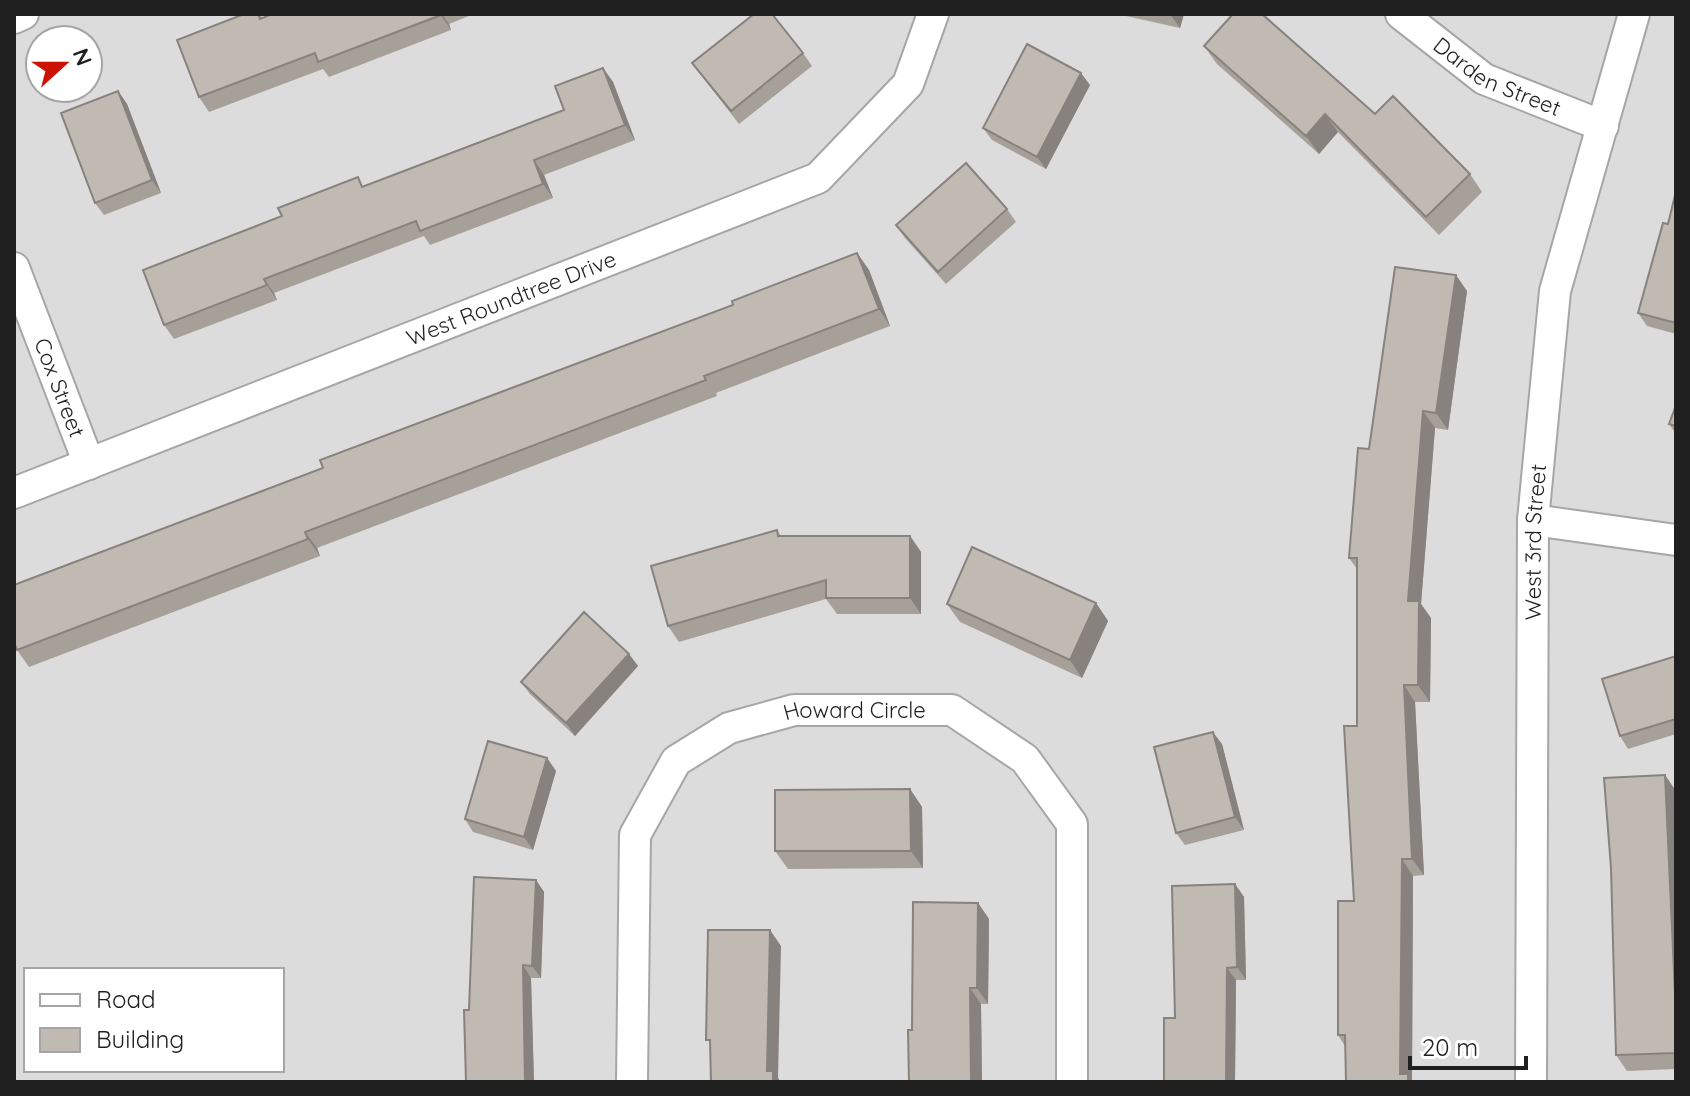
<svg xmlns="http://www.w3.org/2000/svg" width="1690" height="1096" viewBox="0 0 1690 1096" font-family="Quicksand,sans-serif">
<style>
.residential{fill:#dddcdc;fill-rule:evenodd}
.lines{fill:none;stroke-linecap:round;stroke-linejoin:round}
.street-casing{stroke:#a6a6a6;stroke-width:34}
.street{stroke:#fff;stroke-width:30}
.wall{fill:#a6a099}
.shaded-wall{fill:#87827d}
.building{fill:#c1bab2;stroke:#87827d;stroke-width:2}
.labels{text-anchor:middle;stroke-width:8;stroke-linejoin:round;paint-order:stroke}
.street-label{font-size:22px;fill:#1f1f1f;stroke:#fff}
</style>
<rect width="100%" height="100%" fill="#f0ede6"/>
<path class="residential" d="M 14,14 L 1676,14 L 1676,1082 L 14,1082 ZM 40,40 L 88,40 L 88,88 L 40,88 ZM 26,970 L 282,970 L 282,1070 L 26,1070 Z"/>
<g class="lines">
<g class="street-casing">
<g id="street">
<path id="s1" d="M 1401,14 L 1484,79 L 1603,126"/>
<path d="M 14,18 L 23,14"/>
<path id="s2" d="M 14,268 L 89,464"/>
<path id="s3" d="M 14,493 L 818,178 L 908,84 L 933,14"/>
<path d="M 1533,520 L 1676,540"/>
<path id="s4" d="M 632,1082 L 635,835 L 676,761 L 729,728 L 794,710 L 952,710 L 1025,759 L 1072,824 L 1072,1082"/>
<path id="s5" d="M 1531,1082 L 1533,520 L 1555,291 L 1634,14"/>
</g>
</g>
<use href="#street" class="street"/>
</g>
<path class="wall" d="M 244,14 L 260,14 L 262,18 L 272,14 L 474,14 L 449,24 L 451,30 L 329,77 L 323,69 L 209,112 L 199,97 Z
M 1117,14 L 1184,14 L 1180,28 Z
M 1204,46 L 1375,114 L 1470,174 L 1482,192 L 1439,235 L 1338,132 L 1319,154 L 1217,64 Z
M 803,53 L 812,66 L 739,124 L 692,63 Z
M 603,68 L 613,82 L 635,140 L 544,175 L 553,198 L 430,245 L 424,236 L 274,293 L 277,300 L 174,339 L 164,325 L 364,186 L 564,110 Z
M 1090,85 L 1046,169 L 992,140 L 983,128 Z
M 118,91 L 127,104 L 161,193 L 104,215 L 95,203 Z
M 1676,191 L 1676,334 L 1647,326 L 1638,313 L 1668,224 Z
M 1007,209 L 1016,222 L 946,284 L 905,238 L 896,225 Z
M 857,253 L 869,270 L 890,326 L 716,393 L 717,396 L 317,548 L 320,556 L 29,667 L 17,650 L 323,468 L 733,305 Z
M 1467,291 L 1448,430 L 1435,428 L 1421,604 L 1431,618 L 1430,702 L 1415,702 L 1424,875 L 1413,876 L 1412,1080 L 1413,1082 L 1346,1082 L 1345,1046 L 1338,1035 L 1354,901 L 1357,726 L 1357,569 L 1349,558 L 1369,449 Z
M 1676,405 L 1676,434 L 1669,424 Z
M 777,530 L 781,536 L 910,536 L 921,552 L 921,614 L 837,614 L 826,599 L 679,642 L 668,626 Z
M 1096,603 L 1108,621 L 1082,678 L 960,622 L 947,604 Z
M 629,654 L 638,666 L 575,736 L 530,694 L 521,682 Z
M 1676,656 L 1676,734 L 1628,749 L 1620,736 Z
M 1222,744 L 1244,830 L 1185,845 L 1176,833 Z
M 547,758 L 556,771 L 533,850 L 473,832 L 465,819 Z
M 910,789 L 922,807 L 923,868 L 788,869 L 775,851 Z
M 1676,791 L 1676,1069 L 1627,1071 L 1616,1055 Z
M 536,880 L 544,892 L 541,978 L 531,978 L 534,1082 L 466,1082 L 469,1010 Z
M 1235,884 L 1244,897 L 1246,980 L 1236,980 L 1235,1082 L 1164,1082 L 1175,1018 Z
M 978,903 L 989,919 L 988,1004 L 981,1004 L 982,1082 L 909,1082 L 912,1030 Z"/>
<path class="shaded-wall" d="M 440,14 L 442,14 L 449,24 L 451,30 Z
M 1170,14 L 1184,14 L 1180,28 Z
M 603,68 L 613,82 L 635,140 L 625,125 Z
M 1081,73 L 1090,85 L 1046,169 L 1037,157 Z
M 118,91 L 127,104 L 161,193 L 152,180 Z
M 1325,114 L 1338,132 L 1319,154 L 1306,136 Z
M 534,160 L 544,175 L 553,198 L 543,184 Z
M 857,253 L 869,270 L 890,326 L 879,309 Z
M 1456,275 L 1467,291 L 1448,430 L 1436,413 Z
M 264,279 L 274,293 L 277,300 L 267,285 Z
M 1423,411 L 1435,428 L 1421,604 L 1431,618 L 1430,702 L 1418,685 L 1408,601 Z
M 305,532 L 317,548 L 320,556 L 308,539 Z
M 910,536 L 921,552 L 921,614 L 910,598 Z
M 1096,603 L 1108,621 L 1082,678 L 1070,660 Z
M 629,654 L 638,666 L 575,736 L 566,723 Z
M 1404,685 L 1415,702 L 1424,875 L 1412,859 Z
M 1213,732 L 1222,744 L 1244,830 L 1235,817 Z
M 547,758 L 556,771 L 533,850 L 524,837 Z
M 1665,775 L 1676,791 L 1676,1016 Z
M 910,789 L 922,807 L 923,868 L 911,851 Z
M 1402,859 L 1413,876 L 1412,1080 L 1413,1082 L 1406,1082 L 1400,1074 Z
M 536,880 L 544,892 L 541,978 L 532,966 Z
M 1235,884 L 1244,897 L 1246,980 L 1237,967 Z
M 978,903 L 989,919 L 988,1004 L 977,988 Z
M 770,930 L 781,946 L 778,1078 L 781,1082 L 773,1082 L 767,1071 Z
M 523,965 L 531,978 L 534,1082 L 525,1082 Z
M 1227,968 L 1236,980 L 1235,1082 L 1226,1082 Z
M 970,988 L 981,1004 L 982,1082 L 971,1082 Z"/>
<path class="building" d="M 244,14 L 258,14 L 260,19 L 272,14 L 440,14 L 441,15 L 318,62 L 315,53 L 199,97 L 177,40 Z
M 754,14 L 772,14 L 803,53 L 731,111 L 692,63 Z
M 1233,14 L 1262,14 L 1375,114 L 1393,96 L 1470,174 L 1426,217 L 1325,114 L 1306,136 L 1204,46 Z
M 1027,44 L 1081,73 L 1037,157 L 983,128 Z
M 603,68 L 625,125 L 534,160 L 543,184 L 420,231 L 416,221 L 264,279 L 267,285 L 164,325 L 143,270 L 282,216 L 278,208 L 358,177 L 362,187 L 564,110 L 555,86 Z
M 118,91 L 152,180 L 95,203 L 61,113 Z
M 966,163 L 1007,209 L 938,272 L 896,225 Z
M 1676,191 L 1676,323 L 1638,313 L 1663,223 L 1668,224 Z
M 857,253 L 879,309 L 704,376 L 706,380 L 305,532 L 308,539 L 17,650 L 14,642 L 14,585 L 323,468 L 320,460 L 733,305 L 732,301 Z
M 1395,267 L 1456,275 L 1436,413 L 1423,411 L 1408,601 L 1419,601 L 1418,685 L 1404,685 L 1412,859 L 1402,859 L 1400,1074 L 1408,1074 L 1408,1082 L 1346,1082 L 1345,1035 L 1338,1035 L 1338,901 L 1354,901 L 1344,726 L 1357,726 L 1357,558 L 1349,558 L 1358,448 L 1369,449 Z
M 1676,405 L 1676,426 L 1669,424 Z
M 777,530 L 778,536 L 910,536 L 910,598 L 826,598 L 826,580 L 668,626 L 651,566 Z
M 972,547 L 1096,603 L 1070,660 L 947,604 Z
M 584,612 L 629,654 L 566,723 L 521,682 Z
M 1676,656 L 1676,719 L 1620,736 L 1602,679 Z
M 1213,732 L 1235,817 L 1176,833 L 1154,747 Z
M 488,741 L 547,758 L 524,837 L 465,819 Z
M 1665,775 L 1676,1016 L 1676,1053 L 1616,1055 L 1611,868 L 1604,778 Z
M 910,789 L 911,851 L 775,851 L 775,790 Z
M 474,877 L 536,880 L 532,966 L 523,965 L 525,1082 L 466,1082 L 464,1010 L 469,1010 Z
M 1235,884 L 1237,967 L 1227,968 L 1226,1082 L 1164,1082 L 1164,1018 L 1175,1018 L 1172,886 Z
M 913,902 L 978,903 L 977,988 L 970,988 L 971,1082 L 909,1082 L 908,1030 L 912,1030 Z
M 708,930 L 770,930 L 767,1071 L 773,1071 L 773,1082 L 711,1082 L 710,1040 L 706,1040 Z"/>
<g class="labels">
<g class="street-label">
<text dy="8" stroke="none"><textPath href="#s1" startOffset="116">Darden Street</textPath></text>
<text dy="8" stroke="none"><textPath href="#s3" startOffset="534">West Roundtree Drive</textPath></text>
<text dy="8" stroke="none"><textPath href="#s2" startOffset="128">Cox Street</textPath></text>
<text dy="8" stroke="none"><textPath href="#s5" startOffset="540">West 3rd Street</textPath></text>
<text dy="8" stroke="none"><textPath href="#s4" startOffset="522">Howard Circle</textPath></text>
</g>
</g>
<rect width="1690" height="1096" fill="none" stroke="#1f1f1f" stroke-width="32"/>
<rect x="24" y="968" width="260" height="104" fill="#ffffff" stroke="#a5a5a5" stroke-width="2"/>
<rect x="40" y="994" width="40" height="12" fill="#ffffff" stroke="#a5a5a5" stroke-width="2"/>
<text x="96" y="1008" font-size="24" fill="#1f1f1f">Road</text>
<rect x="40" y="1028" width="40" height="24" fill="#c1bab2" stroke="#a5a5a5" stroke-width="2"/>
<text x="96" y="1048" font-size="24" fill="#1f1f1f">Building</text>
<g transform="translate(64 64) rotate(69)"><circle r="38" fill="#ffffff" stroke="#a5a5a5" stroke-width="2"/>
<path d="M0-6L14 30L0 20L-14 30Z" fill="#cc1202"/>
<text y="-12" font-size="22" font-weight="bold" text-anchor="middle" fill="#1f1f1f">N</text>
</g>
<path d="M1410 1056v12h116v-12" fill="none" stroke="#1f1f1f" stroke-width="4"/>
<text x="1422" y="1056" font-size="24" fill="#1f1f1f" stroke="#ffffff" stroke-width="6" paint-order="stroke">20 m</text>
</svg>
